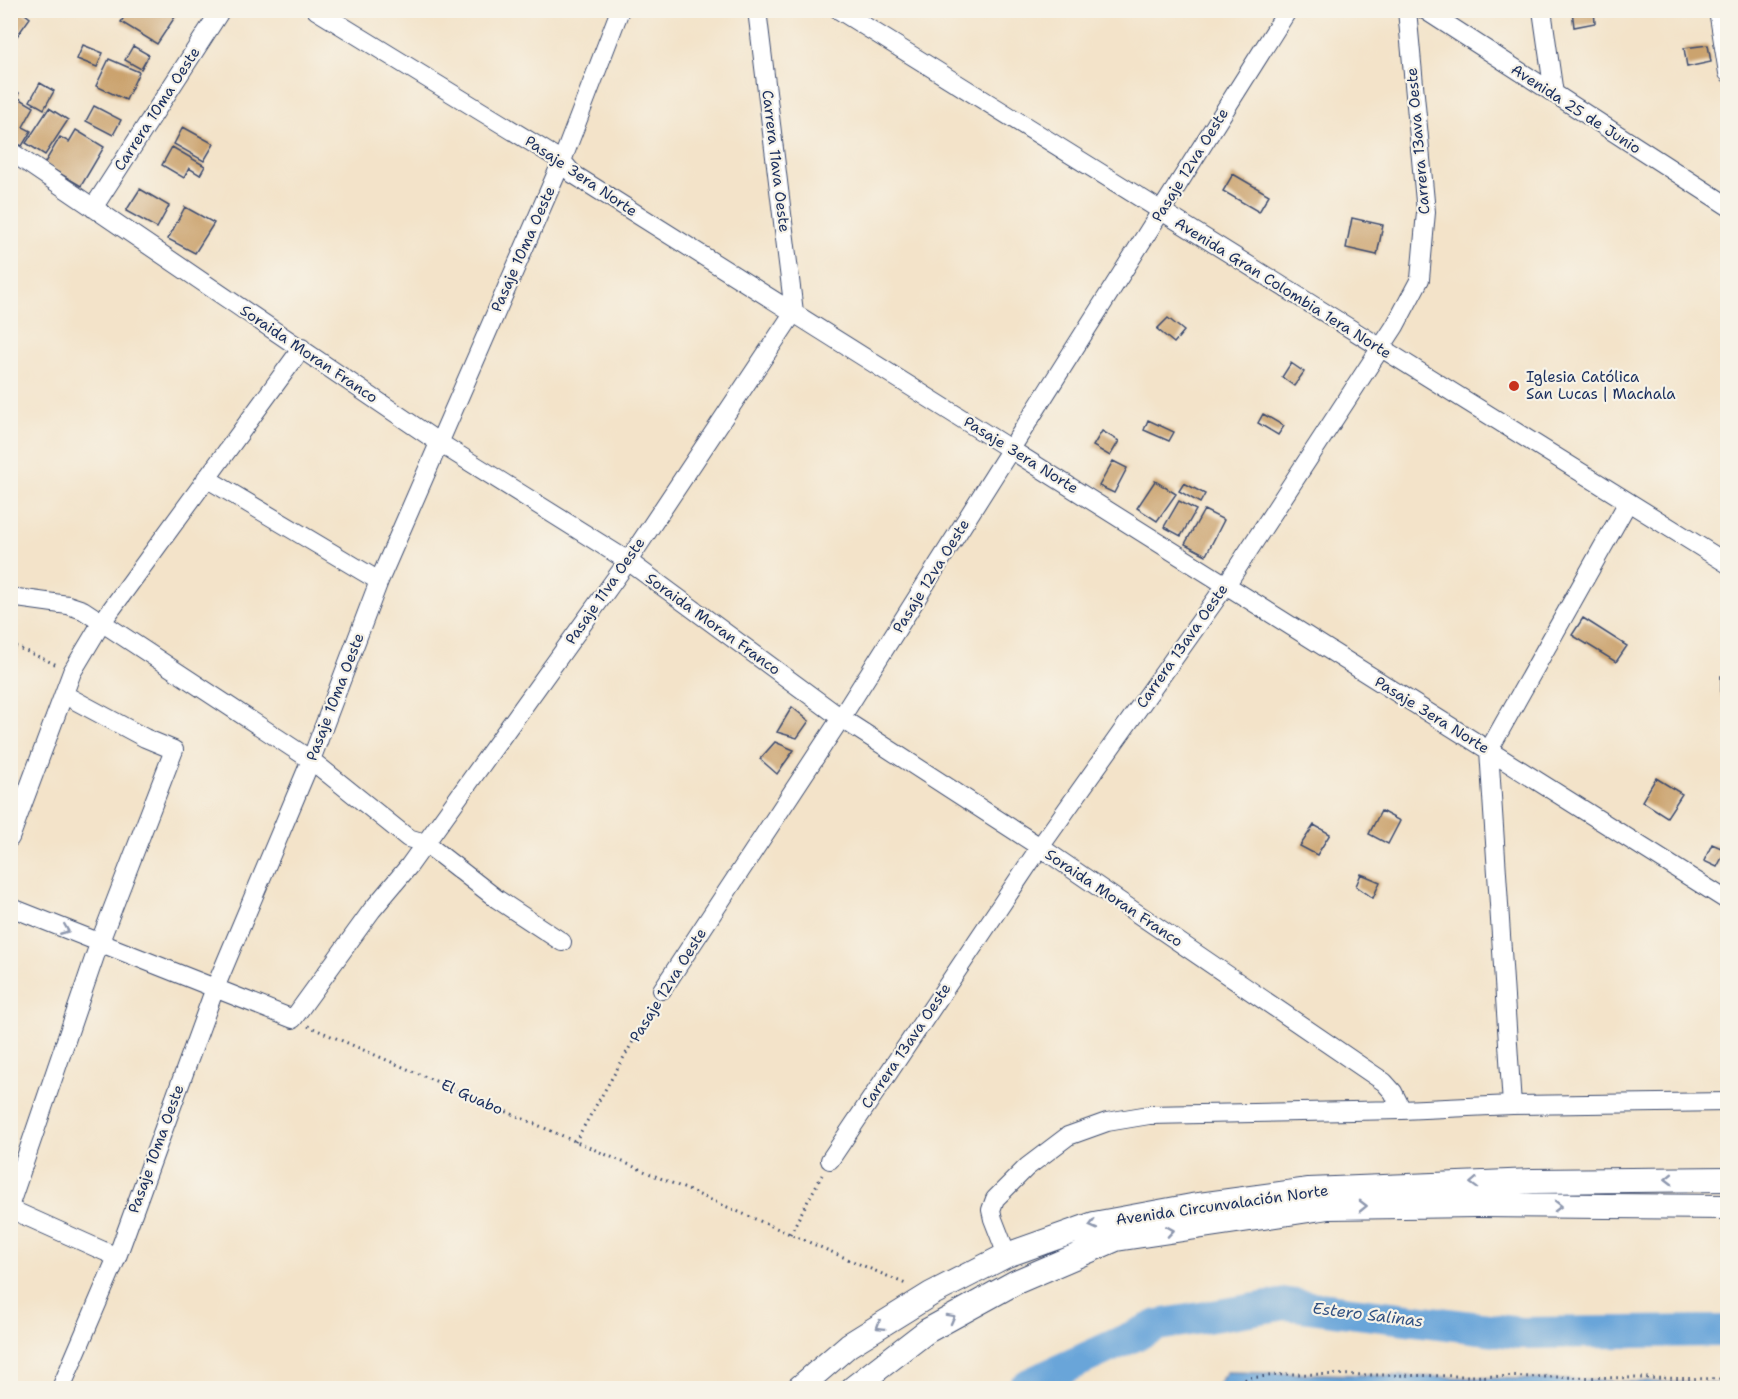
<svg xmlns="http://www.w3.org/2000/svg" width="1738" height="1399" viewBox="0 0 1738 1399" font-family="'Shantell Sans',sans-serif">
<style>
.water{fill:#69a5d9;stroke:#426a9c;stroke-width:1.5}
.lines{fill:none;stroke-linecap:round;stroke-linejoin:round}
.river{stroke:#69a5d9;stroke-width:32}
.building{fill:#cba36e}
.minor-casing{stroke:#3b4a6e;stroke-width:20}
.major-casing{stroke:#3b4a6e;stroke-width:26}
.path{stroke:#3b4a6e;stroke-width:3;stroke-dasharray:1.5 4.5;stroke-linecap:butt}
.minor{stroke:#fff;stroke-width:18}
.major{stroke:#fff;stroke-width:24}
.oneway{stroke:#8d97ae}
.poi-dot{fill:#c8321e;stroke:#f7f3e8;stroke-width:2}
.labels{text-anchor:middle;stroke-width:4.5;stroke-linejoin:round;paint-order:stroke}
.street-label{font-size:15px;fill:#1b2f5e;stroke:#f7f3e8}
.poi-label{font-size:15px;fill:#1b2f5e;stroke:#f7f3e8;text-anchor:start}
.water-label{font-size:16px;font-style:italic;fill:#325283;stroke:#f7f3e8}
</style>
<rect width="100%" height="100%" fill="#f7f3e8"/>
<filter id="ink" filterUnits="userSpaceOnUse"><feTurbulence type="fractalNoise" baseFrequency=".0167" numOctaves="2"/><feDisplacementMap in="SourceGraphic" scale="12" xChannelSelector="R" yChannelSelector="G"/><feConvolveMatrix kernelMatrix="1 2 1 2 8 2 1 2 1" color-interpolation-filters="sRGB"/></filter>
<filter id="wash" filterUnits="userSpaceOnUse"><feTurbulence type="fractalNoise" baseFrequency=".008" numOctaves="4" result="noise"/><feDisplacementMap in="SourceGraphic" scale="24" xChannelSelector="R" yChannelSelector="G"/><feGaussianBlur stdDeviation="1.35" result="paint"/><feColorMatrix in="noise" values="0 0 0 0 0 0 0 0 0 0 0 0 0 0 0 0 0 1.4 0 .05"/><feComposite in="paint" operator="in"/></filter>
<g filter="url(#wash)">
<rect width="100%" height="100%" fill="#f3e3c9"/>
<path class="water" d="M 1227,1372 L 1727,1384 L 1728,1388 L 1215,1388 Z"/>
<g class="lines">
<path class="river" d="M 1024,1388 L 1029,1384 L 1158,1325 L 1286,1304 L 1520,1333 L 1728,1331"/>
</g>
<g id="blocks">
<path class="building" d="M 10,10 L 20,10 L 30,18 L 12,43 L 10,42 Z
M 128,10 L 136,10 L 140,13 L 141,10 L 172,10 L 177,14 L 157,44 L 121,22 Z
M 1572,10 L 1594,10 L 1595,23 L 1574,27 Z
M 83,45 L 103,53 L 97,67 L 77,59 Z
M 1708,45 L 1711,62 L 1687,67 L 1684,48 Z
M 133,46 L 149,55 L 141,69 L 125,60 Z
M 109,59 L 139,72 L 126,100 L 96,86 Z
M 40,83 L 54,91 L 44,109 L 30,101 Z
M 10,88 L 19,93 L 17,97 L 34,107 L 23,127 L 31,131 L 22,146 L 10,140 Z
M 94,106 L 121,120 L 113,135 L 86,121 Z
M 49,108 L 68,120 L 45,155 L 26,143 Z
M 183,127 L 214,144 L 204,161 L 174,144 Z
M 76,130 L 104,147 L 81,186 L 44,164 L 60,137 L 69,142 Z
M 172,147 L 205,166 L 200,175 L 189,168 L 184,178 L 162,165 Z
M 1233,174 L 1269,195 L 1259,212 L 1223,191 Z
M 140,189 L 169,206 L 157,228 L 126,211 Z
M 185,207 L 214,223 L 195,253 L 168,239 Z
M 1352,218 L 1383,225 L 1377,255 L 1346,248 Z
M 1168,318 L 1184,331 L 1174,343 L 1157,329 Z
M 1291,363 L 1304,372 L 1294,386 L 1282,377 Z
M 1263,414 L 1284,426 L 1278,435 L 1258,423 Z
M 1148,420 L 1174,432 L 1169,441 L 1144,430 Z
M 1102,431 L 1119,441 L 1110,456 L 1093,446 Z
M 1113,461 L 1127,468 L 1114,493 L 1099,486 Z
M 1155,481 L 1176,494 L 1157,521 L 1137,508 Z
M 1184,483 L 1205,494 L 1200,503 L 1179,491 Z
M 1179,501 L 1196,510 L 1181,536 L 1164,527 Z
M 1204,510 L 1224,520 L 1206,555 L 1185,544 Z
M 1583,618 L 1627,646 L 1616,662 L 1572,635 Z
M 1721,676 L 1728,676 L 1728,697 L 1721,697 Z
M 792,707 L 809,721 L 797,738 L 777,732 Z
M 775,742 L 794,750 L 777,774 L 760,759 Z
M 1656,778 L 1682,794 L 1667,817 L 1642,801 Z
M 1381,811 L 1400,821 L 1388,844 L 1369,834 Z
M 1314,825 L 1330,834 L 1317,855 L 1300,846 Z
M 1712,844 L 1726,850 L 1717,867 L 1704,861 Z
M 1361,874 L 1380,882 L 1373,898 L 1356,886 Z"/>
</g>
</g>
<g filter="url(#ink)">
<use href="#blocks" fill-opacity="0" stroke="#3b4a6e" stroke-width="1.5"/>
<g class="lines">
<g class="minor-casing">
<path id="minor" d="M 316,10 L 562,161 L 573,174 L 1728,901
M 839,10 L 1728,564
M 1425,10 L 1728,206
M 1542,10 L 1554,94
M 1718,10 L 1728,73
M 10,151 L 438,442 L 628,561 L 841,718 L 1040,847 L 1384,1082 L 1393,1092 L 1402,1110
M 93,208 L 221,10
M 206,478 L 379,581
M 10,597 L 68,605 L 83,610 L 311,760 L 408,838 L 425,843 L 497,899 L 562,942
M 10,838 L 72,672 L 102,622 L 302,348
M 10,907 L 293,1019 L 372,910 L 409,866 L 628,561 L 794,312 L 757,10
M 662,990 L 841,718 L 1288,10
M 1512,1105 L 1489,750 L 1628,502
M 830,1160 L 1040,847 L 1226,585 L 1395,326 L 1420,279 L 1426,212 L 1407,10
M 10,1204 L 99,944 L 174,750 L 145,738 L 65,695
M 10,1209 L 117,1257
M 1007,1255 L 993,1219 L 991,1210 L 995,1199 L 1027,1167 L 1068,1136 L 1107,1122 L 1149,1115 L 1402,1110 L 1512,1105 L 1728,1102
M 61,1388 L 117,1257 L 215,988 L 311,760 L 379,581 L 562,161 L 620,10"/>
</g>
<g class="major-casing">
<path id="major" d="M 799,1388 L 849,1345 L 931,1294 L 1007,1255 L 1094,1224 L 1192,1206 L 1309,1190 L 1533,1181 L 1728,1179
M 853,1388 L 927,1331 L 1016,1282 L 1116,1239 L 1329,1207 L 1477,1205 L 1728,1207"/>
</g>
<path class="path" d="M 10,644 L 57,665
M 308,1026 L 908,1285
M 575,1142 L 654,1005
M 790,1234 L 822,1175
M 1229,1388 L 1248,1378 L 1289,1374 L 1728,1379"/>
<use href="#minor" class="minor"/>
<use href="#major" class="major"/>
</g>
<defs><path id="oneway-chevron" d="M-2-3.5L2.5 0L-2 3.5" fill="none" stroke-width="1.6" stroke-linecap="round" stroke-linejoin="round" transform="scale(1.5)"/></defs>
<g class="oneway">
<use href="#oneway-chevron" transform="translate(65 930) rotate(22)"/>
<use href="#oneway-chevron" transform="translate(1669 1179) rotate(179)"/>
<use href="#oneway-chevron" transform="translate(1474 1183) rotate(178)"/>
<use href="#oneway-chevron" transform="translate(1363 1206) rotate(-1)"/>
<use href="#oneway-chevron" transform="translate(1558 1206) rotate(1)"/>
<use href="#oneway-chevron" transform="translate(1093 1225) rotate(165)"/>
<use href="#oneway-chevron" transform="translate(1170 1231) rotate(-9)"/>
<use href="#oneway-chevron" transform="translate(951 1318) rotate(-29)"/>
<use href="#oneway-chevron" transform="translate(880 1326) rotate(148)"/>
</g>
</g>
<circle class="poi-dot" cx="1514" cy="386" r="6"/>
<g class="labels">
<g class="street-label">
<text transform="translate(157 109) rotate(-57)" y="5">Carrera 10ma Oeste</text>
<text transform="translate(1576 109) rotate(33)" y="5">Avenida 25 de Junio</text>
<text transform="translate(1418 141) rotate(-95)" y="5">Carrera 13ava Oeste</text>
<text transform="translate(776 161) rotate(83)" y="5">Carrera 11ava Oeste</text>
<text transform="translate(1190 165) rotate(-58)" y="5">Pasaje 12va Oeste</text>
<text transform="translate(581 176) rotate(34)" y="5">Pasaje 3era Norte</text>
<text transform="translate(523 249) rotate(-66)" y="5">Pasaje 10ma Oeste</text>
<text transform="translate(1283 288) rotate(32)" y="5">Avenida Gran Colombia 1era Norte</text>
<text transform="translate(309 354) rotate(34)" y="5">Soraida Moran Franco</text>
<text transform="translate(1021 455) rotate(32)" y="5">Pasaje 3era Norte</text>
<text transform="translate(931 576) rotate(-58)" y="5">Pasaje 12va Oeste</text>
<text transform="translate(605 591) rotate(-55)" y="5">Pasaje 11va Oeste</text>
<text transform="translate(713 624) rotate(36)" y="5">Soraida Moran Franco</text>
<text transform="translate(1182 646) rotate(-55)" y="5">Carrera 13ava Oeste</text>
<text transform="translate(335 697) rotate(-69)" y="5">Pasaje 10ma Oeste</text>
<text transform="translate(1432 715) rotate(32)" y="5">Pasaje 3era Norte</text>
<text transform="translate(1114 898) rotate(34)" y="5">Soraida Moran Franco</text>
<text transform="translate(668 985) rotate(-58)" y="5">Pasaje 12va Oeste</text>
<text transform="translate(906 1046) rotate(-56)" y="5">Carrera 13ava Oeste</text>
<text transform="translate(472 1097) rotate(24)" y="5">El Guabo</text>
<text transform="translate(156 1149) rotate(-70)" y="5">Pasaje 10ma Oeste</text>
<text transform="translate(1222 1205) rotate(-8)" y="5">Avenida Circunvalación Norte</text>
</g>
<g class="poi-label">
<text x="1526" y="382">Iglesia Católica<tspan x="1526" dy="17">San Lucas | Machala</tspan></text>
</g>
<g class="water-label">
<text transform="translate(1368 1314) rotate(7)" y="6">Estero Salinas</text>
</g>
</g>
<rect width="1738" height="1399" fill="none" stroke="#f7f3e8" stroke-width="36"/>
</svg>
